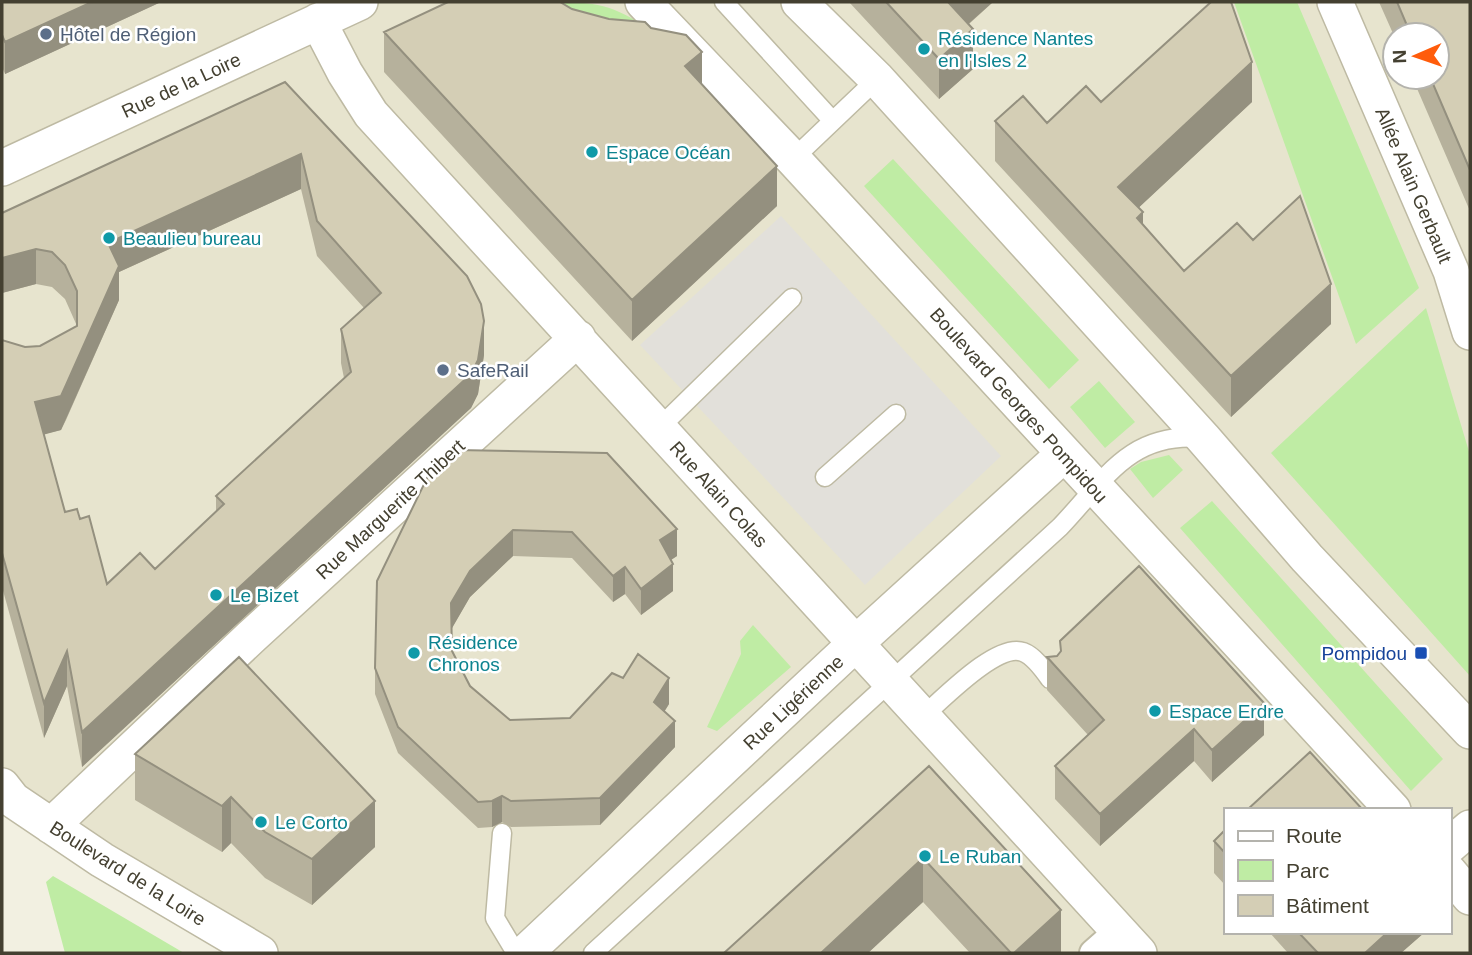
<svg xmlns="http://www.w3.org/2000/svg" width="1472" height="955" viewBox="0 0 1472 955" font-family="Helvetica,sans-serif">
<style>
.residential{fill:#e7e4ce;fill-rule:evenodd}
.green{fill:#bfeca4}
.parking{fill:#e2e0da}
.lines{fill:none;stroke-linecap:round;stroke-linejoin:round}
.service-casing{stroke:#bebaa3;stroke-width:21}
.pedestrian-casing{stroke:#bebaa3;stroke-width:30}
.minor-casing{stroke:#bebaa3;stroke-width:38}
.service{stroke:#fff;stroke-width:18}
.pedestrian{stroke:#fff;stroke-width:26}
.minor{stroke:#fff;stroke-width:35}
.wall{fill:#b6b19c;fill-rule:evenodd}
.shaded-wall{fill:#94907f}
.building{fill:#d4ceb5;stroke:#94907f;stroke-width:2;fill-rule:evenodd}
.service-dot{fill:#5c6f8a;stroke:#fff;stroke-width:2.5}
.culture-dot{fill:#0f9aa8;stroke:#fff;stroke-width:2.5}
.transit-dot{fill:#1a4fb4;stroke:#fff;stroke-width:2.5}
.labels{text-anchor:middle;stroke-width:5;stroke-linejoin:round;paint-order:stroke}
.service-label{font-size:19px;fill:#4e5e75;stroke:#fff;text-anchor:start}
.culture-label{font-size:19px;fill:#0d838f;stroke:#fff;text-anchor:start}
.street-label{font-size:19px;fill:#444031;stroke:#fff}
.transit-label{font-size:19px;fill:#164399;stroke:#fff;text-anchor:end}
</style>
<rect width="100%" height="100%" fill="#f2f0e1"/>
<path class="residential" d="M 2,2 L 1470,2 L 1470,953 L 238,953 L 80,859 L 2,765 ZM 1395,35 L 1437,35 L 1437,77 L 1395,77 ZM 1225,810 L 1449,810 L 1449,932 L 1225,932 Z"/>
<path class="green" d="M 537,2 C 591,2 606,0 653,31 Z
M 1234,2 L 1297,2 L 1419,288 L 1356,344 Z
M 893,159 L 1079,360 L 1049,389 L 864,186 Z
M 1426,308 L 1470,455 L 1470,676 L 1271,453 Z
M 1099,381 L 1135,422 L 1105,448 L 1070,407 Z
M 1169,455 L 1183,470 L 1153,498 L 1130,469 L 1141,462 Z
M 1212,501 L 1443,759 L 1411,791 L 1180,528 Z
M 753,625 L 791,667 L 717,731 L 707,727 L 741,654 L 740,641 Z
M 53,876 L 184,953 L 65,953 L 46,882 Z"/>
<path class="parking" d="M 781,216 L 1001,456 L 865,585 L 640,345 Z"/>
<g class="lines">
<g class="service-casing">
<path id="service" d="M 724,2 L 831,119
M 793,159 L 877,79
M 659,428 L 792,298
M 825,477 L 896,414
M 923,716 C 942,700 997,642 1023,652 C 1034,656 1043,669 1050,679
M 502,833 L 495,918 L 516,953
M 593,953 L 1060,527 C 1105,480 1129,432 1201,438"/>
</g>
<g class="pedestrian-casing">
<path id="pedestrian" d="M 1093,953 L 1118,931"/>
</g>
<g class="minor-casing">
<path id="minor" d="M 643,2 L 793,159 L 1393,810
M 799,2 L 877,79 L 1203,438 L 1307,558 L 1470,731
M 1335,2 L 1451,271 L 1470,332
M 318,21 L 345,73 L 371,114 L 1139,953
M 2,168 L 360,2
M 2,786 L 13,800 L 102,860 L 260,953
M 51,826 L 251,637 L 578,338
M 1449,846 L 1470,828
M 1449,872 L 1470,897
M 525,953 L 855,644 L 1064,454"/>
</g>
<use href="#service" class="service"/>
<use href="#pedestrian" class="pedestrian"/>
<use href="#minor" class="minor"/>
</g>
<path class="wall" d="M 2,2 L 161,2 L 5,74 L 2,67 Z
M 849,2 L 993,2 L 969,24 L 973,69 L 939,99 Z
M 1379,2 L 1470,2 L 1470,211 L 1412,77 L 1437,77 L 1437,35 L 1395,35 L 1395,38 Z
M 384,32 L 702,84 L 777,206 L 632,341 L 384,72 Z
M 285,82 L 484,355 L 478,394 L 471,408 L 82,767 L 67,686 L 44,738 L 2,587 L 2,340 L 25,347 L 40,346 L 77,326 L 65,299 L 52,287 L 36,284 L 2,293 L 2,213 ZM 301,189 L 317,256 L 364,308 L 341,329 L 341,363 L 344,378 L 216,496 L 216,512 L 155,569 L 107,584 L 80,519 L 65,512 L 44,434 L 61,430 L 66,420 L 119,300 L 119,272 Z
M 1101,102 L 1252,102 L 1138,208 L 1143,224 L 1184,271 L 1331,324 L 1231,417 L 995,161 L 995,121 L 1047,123 Z
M 428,476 L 677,556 L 671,560 L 673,591 L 641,615 L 625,594 L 613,602 L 572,558 L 513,556 L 470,597 L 451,629 L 452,651 L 470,686 L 510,720 L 570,718 L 669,704 L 664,712 L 675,747 L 600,825 L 511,827 L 502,822 L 492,827 L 478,828 L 398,753 L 375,694 L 375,668 Z
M 1060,641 L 1264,735 L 1212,782 L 1194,761 L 1100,846 L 1055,799 L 1055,766 L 1088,735 L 1047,690 L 1047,657 L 1057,656 L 1060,652 Z
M 135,754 L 375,847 L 312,905 L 265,878 L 231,843 L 222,852 L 135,800 Z
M 929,766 L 1061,953 L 970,953 L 923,902 L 868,953 Z
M 1225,830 L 1225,885 L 1214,873 L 1214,841 Z
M 1269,932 L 1425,932 L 1401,953 L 1288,953 Z"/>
<path class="shaded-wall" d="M 92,2 L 161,2 L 5,74 L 5,42 Z
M 949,2 L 993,2 L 948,42 Z
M 973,29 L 973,69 L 939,99 L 939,59 Z
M 702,52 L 702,93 L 685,66 Z
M 1252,62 L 1252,102 L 1118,227 L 1118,187 Z
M 301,154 L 301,189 L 119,272 L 119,300 L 61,430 L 35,437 L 35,402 L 108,277 L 108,243 Z
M 777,166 L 777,206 L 632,341 L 632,300 Z
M 1143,212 L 1143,253 L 1137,218 Z
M 36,249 L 36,284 L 2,293 L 2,258 Z
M 1331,284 L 1331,324 L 1231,417 L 1231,376 Z
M 484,321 L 484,355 L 478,394 L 471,408 L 82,767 L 82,732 Z
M 677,529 L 677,556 L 660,567 L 660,540 Z
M 513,530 L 513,556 L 470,597 L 451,630 L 451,603 L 470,571 Z
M 673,564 L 673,591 L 641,615 L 641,589 Z
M 625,567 L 625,594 L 613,602 L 613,576 Z
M 67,651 L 67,686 L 44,738 L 44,703 Z
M 669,678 L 669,704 L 654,728 L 654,702 Z
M 1264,703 L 1264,735 L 1212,782 L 1212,750 Z
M 675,721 L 675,747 L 600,825 L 600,798 Z
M 1194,729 L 1194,761 L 1100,846 L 1100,814 Z
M 502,796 L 502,822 L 492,827 L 492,801 Z
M 231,797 L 231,843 L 222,852 L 222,806 Z
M 375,801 L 375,847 L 312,905 L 312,859 Z
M 923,858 L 923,902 L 868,953 L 821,953 Z
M 1061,910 L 1061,953 L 1014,953 Z
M 1388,932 L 1425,932 L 1401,953 L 1365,953 Z"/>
<path class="building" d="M 2,2 L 92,2 L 5,42 L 2,35 Z
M 448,2 L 560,2 L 572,9 L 609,19 L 645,22 L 651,28 L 686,35 L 702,52 L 685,66 L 777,166 L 632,300 L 384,32 Z
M 886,2 L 949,2 L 948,2 L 973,29 L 939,59 Z
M 1211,2 L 1231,2 L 1252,62 L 1118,187 L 1143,212 L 1137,218 L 1184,271 L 1237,223 L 1253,240 L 1300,196 L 1331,284 L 1231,376 L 995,121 L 1023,96 L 1047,123 L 1086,86 L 1101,102 Z
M 1397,2 L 1470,2 L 1470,170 L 1430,77 L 1437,77 L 1437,35 L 1411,35 Z
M 285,82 L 467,276 L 481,304 L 484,321 L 478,360 L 471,374 L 82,732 L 67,651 L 44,703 L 2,553 L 2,340 L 25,347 L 40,346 L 77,326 L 77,291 L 65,265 L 52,252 L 36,249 L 2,258 L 2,213 ZM 301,154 L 317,221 L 381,293 L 341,329 L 351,372 L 216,496 L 224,504 L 155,569 L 140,553 L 107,584 L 89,516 L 80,519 L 77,509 L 65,512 L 35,402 L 61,396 L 66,385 L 119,266 L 108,243 Z
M 457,450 L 607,453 L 677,529 L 660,540 L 673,564 L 641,589 L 625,567 L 613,576 L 572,532 L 513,530 L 470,571 L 451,603 L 452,651 L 470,686 L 510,720 L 570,718 L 612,673 L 623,678 L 638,654 L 669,678 L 654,702 L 675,721 L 600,798 L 511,801 L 502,796 L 492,801 L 478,802 L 398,727 L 375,668 L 377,581 L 428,476 Z
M 1139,566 L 1264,703 L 1212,750 L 1194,729 L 1100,814 L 1055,766 L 1104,720 L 1047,657 L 1057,656 L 1061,651 L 1060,641 Z
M 239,657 L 375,801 L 312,859 L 265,832 L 231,797 L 222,806 L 135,754 Z
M 1310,752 L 1363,810 L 1247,810 Z
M 929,766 L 1061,910 L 1014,953 L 1011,953 L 923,858 L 821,953 L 724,953 Z
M 1225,830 L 1225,853 L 1214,841 Z
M 1298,932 L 1388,932 L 1365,953 L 1318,953 Z"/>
<g class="service-dot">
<circle cx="46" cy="34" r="7"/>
<circle cx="443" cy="370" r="7"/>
</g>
<g class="culture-dot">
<circle cx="924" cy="49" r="7"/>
<circle cx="592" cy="152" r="7"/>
<circle cx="109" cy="238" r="7"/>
<circle cx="216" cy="595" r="7"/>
<circle cx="414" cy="653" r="7"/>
<circle cx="1155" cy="711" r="7"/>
<circle cx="261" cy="822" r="7"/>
<circle cx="925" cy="856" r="7"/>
</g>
<rect class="transit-dot" x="1414" y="646" width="14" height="14" rx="3.5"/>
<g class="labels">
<g class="service-label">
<text x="60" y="41">Hôtel de Région</text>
<text x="457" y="377">SafeRail</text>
</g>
<g class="culture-label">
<text x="938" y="45">Résidence Nantes<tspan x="938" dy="22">en l'Isles 2</tspan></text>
<text x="606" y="159">Espace Océan</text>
<text x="123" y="245">Beaulieu bureau</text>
<text x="230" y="602">Le Bizet</text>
<text x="428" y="649">Résidence<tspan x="428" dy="22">Chronos</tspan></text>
<text x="1169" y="718">Espace Erdre</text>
<text x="275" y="829">Le Corto</text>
<text x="939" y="863">Le Ruban</text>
</g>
<g class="street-label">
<text transform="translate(181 85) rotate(-25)" y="7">Rue de la Loire</text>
<text transform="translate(1414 185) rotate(67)" y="7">Allée Alain Gerbault</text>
<text transform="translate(1019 405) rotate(48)" y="7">Boulevard Georges Pompidou</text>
<text transform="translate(719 494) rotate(48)" y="7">Rue Alain Colas</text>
<text transform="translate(390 509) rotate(-43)" y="7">Rue Marguerite Thibert</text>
<text transform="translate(793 702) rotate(-43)" y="7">Rue Ligérienne</text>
<text transform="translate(128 873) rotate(32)" y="7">Boulevard de la Loire</text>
</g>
<g class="transit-label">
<text x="1407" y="660">Pompidou</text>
</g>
</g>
<rect width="1472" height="955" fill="none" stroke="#444031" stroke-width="7"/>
<rect x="1224" y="808" width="228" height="126" fill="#ffffff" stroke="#b4b3ad" stroke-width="2"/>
<rect x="1238" y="831" width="35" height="10" fill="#ffffff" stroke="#b4b3ad" stroke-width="2"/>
<text x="1286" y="843" font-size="21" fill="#444031">Route</text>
<rect x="1238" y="860" width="35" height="21" fill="#bfeca4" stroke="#b4b3ad" stroke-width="2"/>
<text x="1286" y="878" font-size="21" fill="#444031">Parc</text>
<rect x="1238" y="895" width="35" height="21" fill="#d4ceb5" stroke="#b4b3ad" stroke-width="2"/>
<text x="1286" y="913" font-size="21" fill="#444031">Bâtiment</text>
<g transform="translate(1416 56) rotate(268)"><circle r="33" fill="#ffffff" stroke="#b4b3ad" stroke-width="2"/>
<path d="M0-5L12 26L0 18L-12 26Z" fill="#ff5c0b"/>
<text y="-10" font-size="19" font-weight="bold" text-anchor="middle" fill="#444031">N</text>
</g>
</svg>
